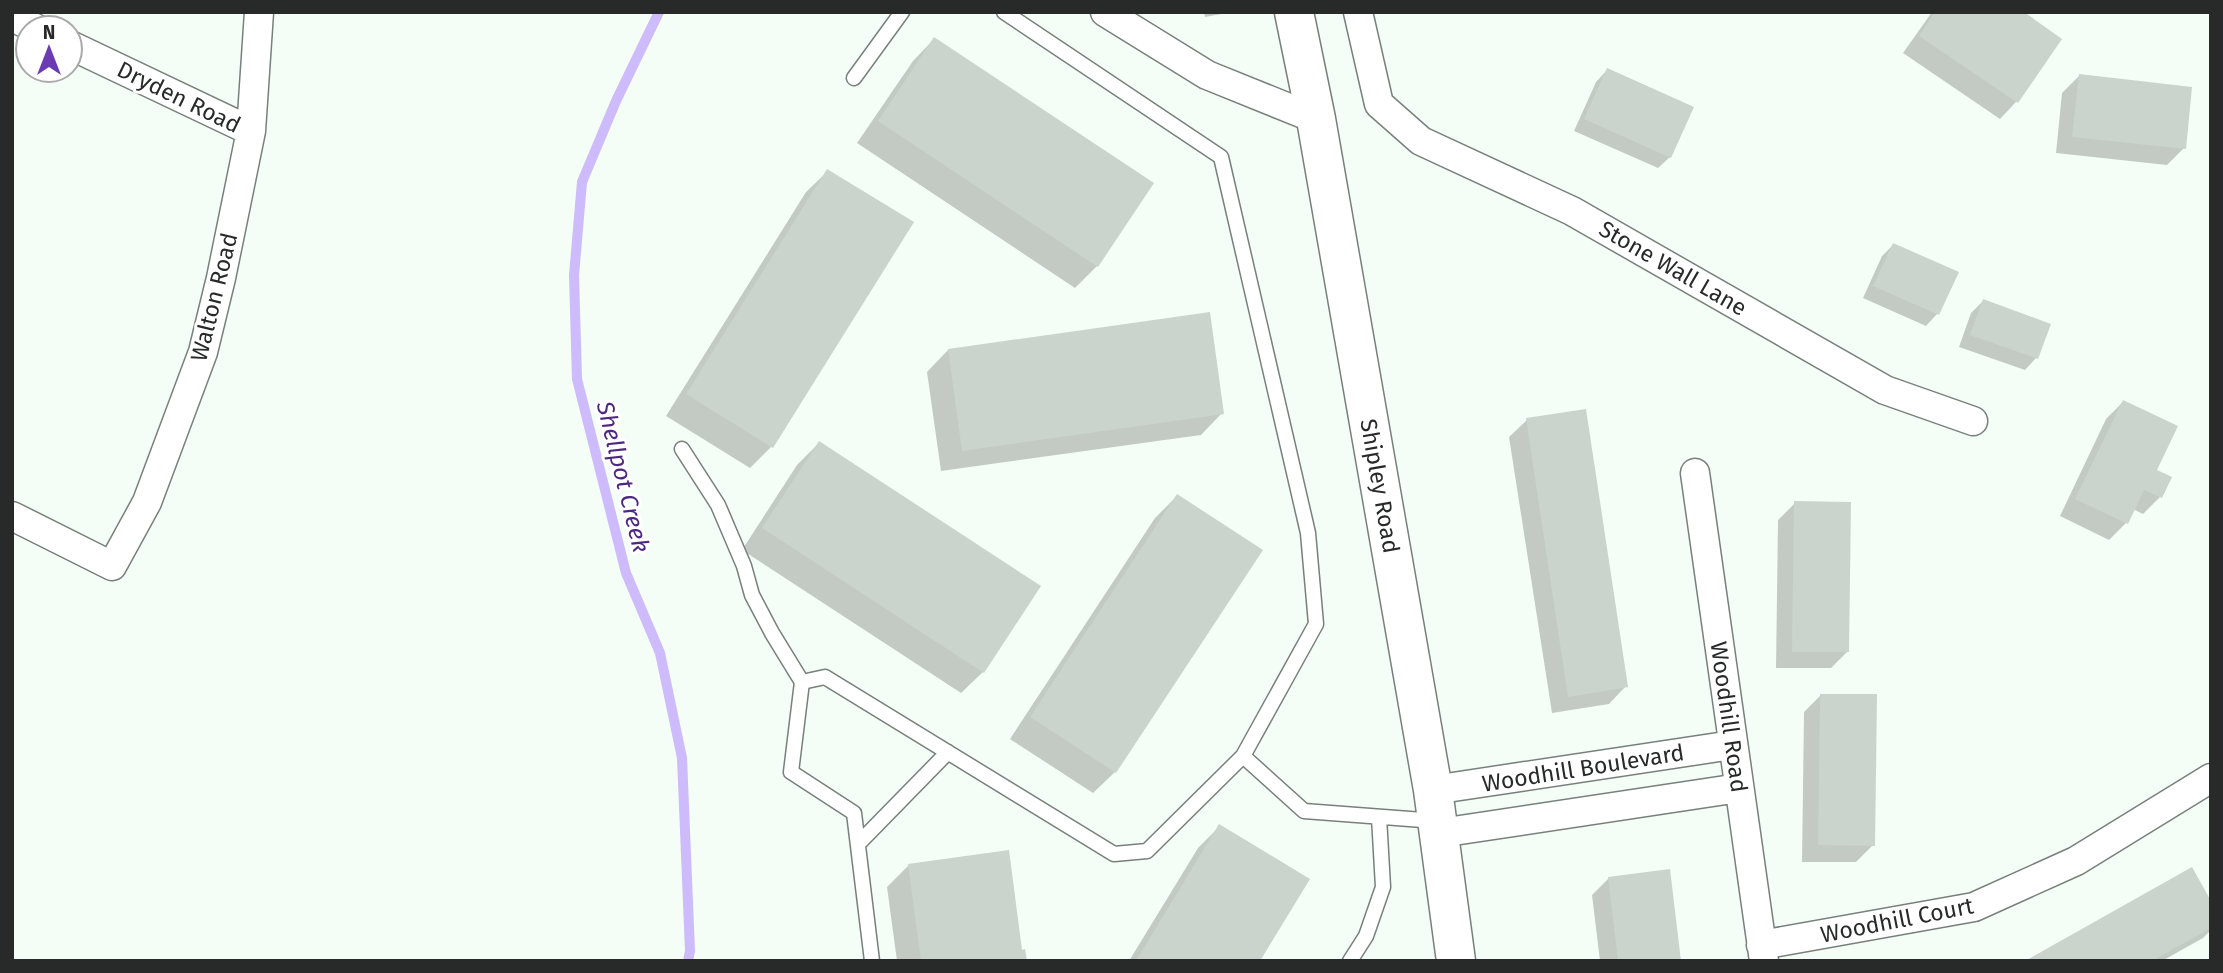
<svg xmlns="http://www.w3.org/2000/svg" width="2223" height="973" viewBox="0 0 2223 973" font-family="'Fira Sans',sans-serif">
<style>
.shadow{fill:#0003}
.lines{fill:none;stroke-linecap:round;stroke-linejoin:round}
.stream{stroke:#cdbbfb;stroke-width:10}
.building{fill:#cad3cc}
.service-casing{stroke:#78807b;stroke-width:17}
.minor-casing{stroke:#78807b;stroke-width:31}
.secondary-casing{stroke:#78807b;stroke-width:41}
.service{stroke:#fff;stroke-width:14}
.minor{stroke:#fff;stroke-width:28}
.secondary{stroke:#fff;stroke-width:38}
.labels{text-anchor:middle;stroke-width:6;stroke-linejoin:round;paint-order:stroke}
.street-label{font-size:23px;fill:#272a28;stroke:#fff}
.water-label{font-size:24px;font-style:italic;fill:#4c2882;stroke:#fff}
</style>
<rect width="100%" height="100%" fill="#f4fdf6"/>
<path class="shadow" d="M 1204,12 L 1232,12 L 1205,17 Z
M 1932,12 L 2020,12 L 2060,39 L 2016,102 L 2000,119 L 1903,53 Z
M 934,39 L 1152,184 L 1097,266 L 1075,288 L 857,143 L 913,61 Z
M 1607,70 L 1670,157 L 1658,168 L 1574,131 L 1596,82 Z
M 2079,76 L 2184,148 L 2167,165 L 2056,153 L 2062,93 Z
M 828,171 L 771,447 L 750,468 L 666,416 L 806,192 Z
M 1893,245 L 1956,273 L 1937,314 L 1926,326 L 1863,298 L 1882,256 Z
M 1983,301 L 2036,358 L 2025,370 L 1959,347 L 1971,313 Z
M 948,350 L 1222,413 L 1201,435 L 941,471 L 927,372 Z
M 2123,402 L 2154,471 L 2160,497 L 2143,514 L 2133,509 L 2126,523 L 2109,540 L 2060,516 L 2106,419 Z
M 1527,420 L 1626,686 L 1609,704 L 1552,713 L 1509,437 Z
M 819,443 L 983,672 L 961,693 L 742,550 L 797,465 Z
M 1177,496 L 1115,772 L 1093,793 L 1010,739 L 1155,518 Z
M 1795,503 L 1848,651 L 1831,668 L 1776,668 L 1778,520 Z
M 1821,695 L 1873,845 L 1856,862 L 1802,862 L 1804,712 Z
M 1220,826 L 1258,961 L 1129,961 L 1198,848 Z
M 909,865 L 1021,952 L 1025,961 L 897,961 L 887,887 Z
M 1609,878 L 1679,961 L 1600,961 L 1592,895 Z
M 2211,904 L 2211,930 L 2203,938 L 2162,961 L 2029,961 Z"/>
<g class="lines">
<path class="stream" d="M 659,12 L 616,101 L 582,182 L 574,275 L 577,379 L 626,573 L 660,653 L 682,758 L 690,951 L 688,961"/>
</g>
<path class="building" d="M 1935,12 L 2024,12 L 2062,39 L 2018,103 L 1919,36 Z
M 934,37 L 1154,183 L 1098,267 L 878,121 Z
M 1607,68 L 1694,107 L 1671,158 L 1584,119 Z
M 2079,74 L 2192,87 L 2186,149 L 2072,137 Z
M 827,169 L 914,222 L 773,448 L 686,394 Z
M 1893,243 L 1959,272 L 1939,315 L 1873,286 Z
M 1983,299 L 2051,324 L 2038,359 L 1970,335 Z
M 1210,312 L 1224,414 L 962,451 L 948,349 Z
M 2123,400 L 2178,426 L 2157,470 L 2172,477 L 2162,498 L 2144,490 L 2128,524 L 2075,499 Z
M 1586,409 L 1628,687 L 1568,697 L 1526,418 Z
M 819,441 L 1041,586 L 984,673 L 762,528 Z
M 1177,494 L 1263,550 L 1116,773 L 1030,717 Z
M 1794,501 L 1851,502 L 1849,652 L 1792,652 Z
M 1820,694 L 1877,694 L 1875,846 L 1818,845 Z
M 1219,824 L 1310,879 L 1260,961 L 1136,961 Z
M 1009,850 L 1022,950 L 1025,949 L 1027,961 L 921,961 L 908,864 Z
M 2192,867 L 2211,901 L 2211,928 L 2152,961 L 2025,961 Z
M 1670,869 L 1681,961 L 1618,961 L 1608,877 Z"/>
<g class="lines">
<g class="service-casing">
<path id="service" d="M 1004,12 L 1221,157 L 1308,533 L 1316,624 L 1243,756 L 1304,811 L 1436,821
M 854,78 L 902,12
M 682,449 L 718,505 L 744,566 L 752,595 L 772,633 L 802,682
M 858,844 L 948,752
M 872,961 L 854,813 L 791,772 L 802,682 L 825,677 L 1114,854 L 1147,851 L 1243,756
M 1350,961 L 1366,936 L 1383,887 L 1379,817"/>
</g>
<g class="minor-casing">
<path id="minor" d="M 1105,12 L 1207,75 L 1316,119
M 1358,12 L 1379,104 L 1421,141 L 1572,211 L 1885,390 L 1973,421
M 12,17 L 35,28
M 70,45 L 251,131
M 1695,473 L 1764,961
M 12,516 L 112,566 L 147,502 L 203,352 L 221,278 L 251,131 L 259,12
M 1433,790 L 1732,745
M 1440,833 L 1739,788
M 1761,945 L 1974,907 L 2076,861 L 2211,778"/>
</g>
<g class="secondary-casing">
<path id="secondary" d="M 1294,12 L 1316,119 L 1433,790 L 1456,961"/>
</g>
<use href="#service" class="service"/>
<use href="#minor" class="minor"/>
<use href="#secondary" class="secondary"/>
</g>
<g class="labels">
<g class="street-label">
<text transform="translate(179 97) rotate(26)" y="8">Dryden Road</text>
<text transform="translate(1673 268) rotate(30)" y="8">Stone Wall Lane</text>
<text transform="translate(214 297) rotate(-76)" y="8">Walton Road</text>
<text transform="translate(1380 486) rotate(80)" y="8">Shipley Road</text>
<text transform="translate(1729 717) rotate(82)" y="8">Woodhill Road</text>
<text transform="translate(1583 768) rotate(-9)" y="8">Woodhill Boulevard</text>
<text transform="translate(1897 920) rotate(-11)" y="8">Woodhill Court</text>
</g>
<g class="water-label">
<text transform="translate(623 477) rotate(76)" y="8">Shellpot Creek</text>
</g>
</g>
<rect width="2223" height="973" fill="none" stroke="#272a28" stroke-width="28"/>
<g transform="translate(49 49)"><circle r="33" fill="#ffffff" stroke="#a9aaa9" stroke-width="2"/>
<path d="M0-5L12 26L0 18L-12 26Z" fill="#6b3bb3"/>
<text y="-10" font-size="19" font-weight="bold" text-anchor="middle" fill="#272a28">N</text>
</g>
</svg>
